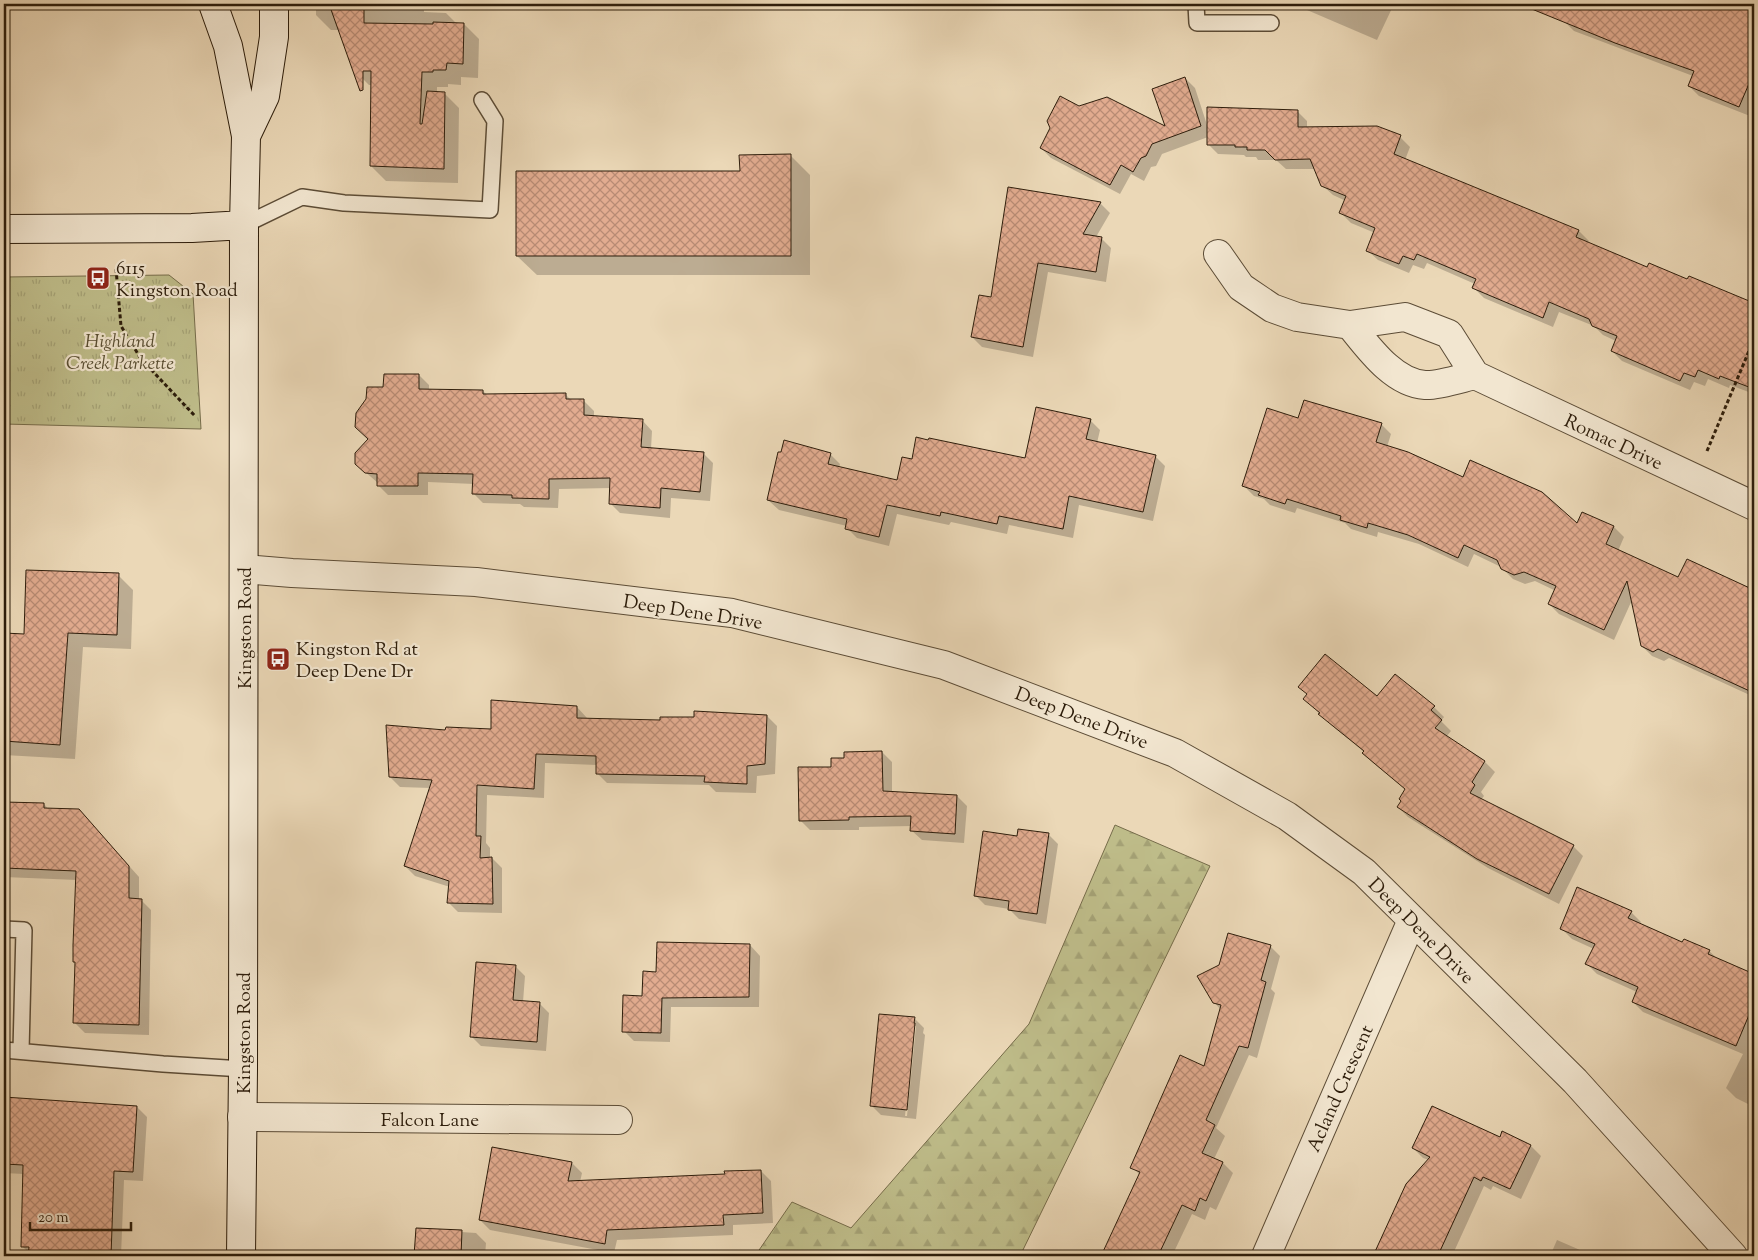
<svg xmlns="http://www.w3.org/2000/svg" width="1758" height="1260" viewBox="0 0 1758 1260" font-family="'Sorts Mill Goudy',serif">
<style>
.forest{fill:url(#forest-firs);stroke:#766c4a}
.park{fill:url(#park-tufts);stroke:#766c4a}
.shadow{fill:#0003;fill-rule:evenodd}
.building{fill:url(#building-cross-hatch);stroke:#2d1d0b}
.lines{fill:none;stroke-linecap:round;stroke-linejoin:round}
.lane-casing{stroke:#5c4c36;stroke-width:18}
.street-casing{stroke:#5c4c36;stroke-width:30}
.secondary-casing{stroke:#2d1d0b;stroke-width:30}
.path{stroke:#2d1d0b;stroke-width:3;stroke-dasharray:4 2.5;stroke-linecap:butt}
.lane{stroke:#f2e6d0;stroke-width:15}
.street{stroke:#f2e6d0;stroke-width:28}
.secondary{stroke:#f2e6d0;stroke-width:28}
.labels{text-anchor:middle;stroke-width:4.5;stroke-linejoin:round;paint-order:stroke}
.poi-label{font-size:19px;fill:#2d1d0b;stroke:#f2e6d0;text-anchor:start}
.park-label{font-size:19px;font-style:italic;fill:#584d31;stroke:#f2e6d0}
.street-label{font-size:19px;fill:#2d1d0b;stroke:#f2e6d0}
</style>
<defs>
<pattern id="forest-firs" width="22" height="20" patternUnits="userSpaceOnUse" patternTransform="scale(1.25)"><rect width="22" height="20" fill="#bebc89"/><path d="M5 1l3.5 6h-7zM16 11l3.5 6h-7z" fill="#a4a175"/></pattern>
<pattern id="park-tufts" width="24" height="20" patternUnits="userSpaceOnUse" patternTransform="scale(1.25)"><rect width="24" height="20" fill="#bebc89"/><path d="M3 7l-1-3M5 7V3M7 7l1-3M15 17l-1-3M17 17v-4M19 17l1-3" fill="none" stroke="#a4a175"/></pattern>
<pattern id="building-cross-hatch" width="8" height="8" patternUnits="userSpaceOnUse" patternTransform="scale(1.25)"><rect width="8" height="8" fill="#e2ac90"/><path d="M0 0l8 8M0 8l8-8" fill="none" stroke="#b88b74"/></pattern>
</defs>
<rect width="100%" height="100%" fill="#ebd8b7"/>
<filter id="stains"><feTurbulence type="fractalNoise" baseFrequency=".004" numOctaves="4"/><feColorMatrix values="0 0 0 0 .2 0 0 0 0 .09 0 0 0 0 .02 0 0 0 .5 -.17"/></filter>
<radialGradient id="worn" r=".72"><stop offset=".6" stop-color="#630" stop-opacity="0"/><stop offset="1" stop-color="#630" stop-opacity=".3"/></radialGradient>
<path class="forest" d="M 1115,825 L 1210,866 L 1020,1256 L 755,1256 L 792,1202 L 851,1228 L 1029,1024 Z"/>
<path class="park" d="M 169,275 L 193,294 L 201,429 L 4,424 L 4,277 Z"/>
<path class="shadow" d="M 316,4 L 424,4 L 424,12 L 446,13 L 457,24 L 464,24 L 479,39 L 478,78 L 461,77 L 461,85 L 448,84 L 448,87 L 437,87 L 437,93 L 444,93 L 459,108 L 458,183 L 386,181 L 371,166 L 372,85 L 369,85 L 354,70 L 340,30 L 331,30 L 316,15 Z
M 602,4 L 657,4 L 603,5 Z
M 886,4 L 934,4 L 934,7 L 890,8 Z
M 1293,4 L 1394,4 L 1377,40 Z
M 1540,4 L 1657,4 L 1667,33 L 1678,4 L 1742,4 L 1754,9 L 1754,105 L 1750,116 L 1699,96 L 1689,86 L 1693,76 L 1574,31 L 1564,21 Z
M 1185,78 L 1195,88 L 1208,128 L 1297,111 L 1307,121 L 1307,128 L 1400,137 L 1410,147 L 1405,160 L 1579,231 L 1589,241 L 1588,242 L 1648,269 L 1688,281 L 1750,303 L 1754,307 L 1754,394 L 1730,385 L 1729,388 L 1708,379 L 1705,386 L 1694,382 L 1690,390 L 1622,361 L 1612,351 L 1616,341 L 1603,335 L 1594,326 L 1559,312 L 1553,327 L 1484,298 L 1474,288 L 1475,284 L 1427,263 L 1424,269 L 1413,265 L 1409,273 L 1378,260 L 1367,250 L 1375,233 L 1351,223 L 1341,213 L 1346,201 L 1333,195 L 1322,185 L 1316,169 L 1286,169 L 1276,160 L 1258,160 L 1256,157 L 1246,157 L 1244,155 L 1218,154 L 1208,144 L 1208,137 L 1162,154 L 1156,166 L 1151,167 L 1144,181 L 1131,174 L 1120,194 L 1051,158 L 1041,148 L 1079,108 L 1167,128 Z
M 791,156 L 810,175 L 810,275 L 537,275 L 517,256 L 741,172 Z
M 1100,203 L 1110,213 L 1096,237 L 1101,238 L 1111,248 L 1106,282 L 1048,272 L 1033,357 L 982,347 L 972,337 L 992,298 Z
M 419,375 L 429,385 L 429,391 L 483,391 L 487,395 L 566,395 L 571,400 L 584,401 L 594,411 L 594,417 L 642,420 L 652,431 L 651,449 L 703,453 L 713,463 L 710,501 L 671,498 L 670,518 L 620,513 L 610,503 L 611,488 L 559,489 L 558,508 L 524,507 L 520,504 L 483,503 L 473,493 L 474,484 L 428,482 L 428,495 L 388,495 L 378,485 L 378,483 L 356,464 L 370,439 L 385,389 Z
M 1090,420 L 1100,430 L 1097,443 L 1155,456 L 1165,466 L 1153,521 L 1079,505 L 1073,538 L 1009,525 L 1007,534 L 951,522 L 949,525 L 897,514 L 889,546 L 857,538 L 847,528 L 847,526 L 779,510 L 768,500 L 830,454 L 840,464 L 839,468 L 898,482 L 913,461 L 1026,460 Z
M 1299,420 L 1381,424 L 1391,434 L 1387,447 L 1577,525 L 1583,513 L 1614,527 L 1624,537 L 1618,551 L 1678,579 L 1687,561 L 1754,591 L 1754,697 L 1669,658 L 1664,661 L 1652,656 L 1642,646 L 1632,600 L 1614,640 L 1559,614 L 1549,604 L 1556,591 L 1535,581 L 1525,584 L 1513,579 L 1501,567 L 1474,554 L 1468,567 L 1419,544 L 1378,532 L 1377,537 L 1351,529 L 1345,523 L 1297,508 L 1295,513 L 1270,505 L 1264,499 L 1254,496 L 1244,486 Z
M 118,575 L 133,590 L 131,649 L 83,647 L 75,759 L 4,755 L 4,634 L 25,635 Z
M 1377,698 L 1434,707 L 1444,717 L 1441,721 L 1451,731 L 1446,737 L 1485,762 L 1495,772 L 1481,792 L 1484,796 L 1481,800 L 1573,846 L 1583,856 L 1559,904 L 1488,868 L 1408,817 L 1398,807 L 1406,790 L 1373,763 L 1363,753 L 1364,752 L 1330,724 L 1305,699 Z
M 577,707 L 587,718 L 587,719 L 661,721 L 767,716 L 777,726 L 775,774 L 757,776 L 756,793 L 716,792 L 709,785 L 607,783 L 597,773 L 597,765 L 545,763 L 544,798 L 487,795 L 486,843 L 490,848 L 490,858 L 492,858 L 502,868 L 502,913 L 458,912 L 448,902 L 450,887 L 415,876 L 405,866 L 430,788 L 400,787 L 390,777 L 446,731 L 492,730 Z
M 882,752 L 892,762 L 892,792 L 957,796 L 967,806 L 964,843 L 922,840 L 911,830 L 912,826 L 859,827 L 859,830 L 810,830 L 800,820 L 832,768 L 845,759 Z
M 4,802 L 44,804 L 49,810 L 89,821 L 139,877 L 139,900 L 141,900 L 151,910 L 149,1035 L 85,1033 L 75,1023 L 76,963 L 74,961 L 77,880 L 4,877 Z
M 1048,834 L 1058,844 L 1046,924 L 1019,919 L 1009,909 L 985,905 L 975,895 L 1018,837 Z
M 1631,912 L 1641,922 L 1640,924 L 1683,943 L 1709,951 L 1719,960 L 1754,975 L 1754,1107 L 1736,1098 L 1726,1088 L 1743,1054 L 1643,1012 L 1633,1002 L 1637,992 L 1597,974 L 1587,964 L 1594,949 L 1572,939 L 1562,929 Z
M 750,945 L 760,956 L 759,1007 L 671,1007 L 670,1042 L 634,1041 L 624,1031 L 657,973 Z
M 1270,946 L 1280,956 L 1271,989 L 1275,993 L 1257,1058 L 1249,1055 L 1216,1128 L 1225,1136 L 1214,1159 L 1223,1163 L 1233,1173 L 1216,1210 L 1210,1207 L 1205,1220 L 1192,1214 L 1172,1256 L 1102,1256 L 1140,1175 L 1132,1167 L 1205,1067 L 1221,1010 L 1214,1002 Z
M 515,966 L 525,976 L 523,1002 L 539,1003 L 549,1013 L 546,1051 L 481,1046 L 471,1036 Z
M 914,1018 L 924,1028 L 923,1033 L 925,1035 L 916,1119 L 881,1115 L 871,1105 ZM 914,1026 L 916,1026 L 907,1116 L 905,1116 Z
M 4,1099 L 137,1107 L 147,1117 L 143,1181 L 124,1180 L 121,1256 L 29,1256 L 30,1254 L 22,1246 L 24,1174 L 4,1173 Z
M 1503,1133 L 1531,1146 L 1541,1156 L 1521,1199 L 1493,1186 L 1491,1190 L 1484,1186 L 1452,1256 L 1374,1256 L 1407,1184 L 1429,1160 L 1423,1158 L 1413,1148 L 1500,1139 Z
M 572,1163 L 582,1173 L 580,1182 L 726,1175 L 761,1171 L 771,1181 L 773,1223 L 733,1225 L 733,1235 L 617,1240 L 614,1253 L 490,1230 L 480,1220 Z
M 417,1229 L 476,1233 L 486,1243 L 485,1256 L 416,1256 Z
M 1557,1240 L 1587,1253 L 1590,1256 L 1550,1256 Z"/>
<path class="building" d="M 329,4 L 364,4 L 364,23 L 433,24 L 433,22 L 464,23 L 463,64 L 447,63 L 446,70 L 433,70 L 433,72 L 422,72 L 420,124 L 422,124 L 427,91 L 445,92 L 444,169 L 370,166 L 371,71 L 363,71 L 363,90 L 360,91 Z
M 1522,4 L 1744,4 L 1754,8 L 1754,72 L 1739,107 L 1688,86 L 1694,71 L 1615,43 L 1522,5 Z
M 1185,77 L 1201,126 L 1152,144 L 1146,156 L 1141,158 L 1133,172 L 1121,165 L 1110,185 L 1040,148 L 1050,128 L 1047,121 L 1060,96 L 1079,106 L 1107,97 L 1165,126 L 1152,89 Z
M 1207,107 L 1298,110 L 1298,127 L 1377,126 L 1401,135 L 1394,154 L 1579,230 L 1576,237 L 1647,267 L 1649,263 L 1687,279 L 1689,276 L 1754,303 L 1754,389 L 1720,376 L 1719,379 L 1698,370 L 1695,377 L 1684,373 L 1680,381 L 1611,351 L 1617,336 L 1592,326 L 1589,319 L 1549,302 L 1543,318 L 1472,288 L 1476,279 L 1417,254 L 1414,260 L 1403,256 L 1399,264 L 1366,251 L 1375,228 L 1339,213 L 1346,196 L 1321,186 L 1310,159 L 1275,160 L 1265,150 L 1247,150 L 1247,147 L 1235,147 L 1235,145 L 1207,145 Z
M 791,154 L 791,256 L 516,256 L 516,171 L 740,171 L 739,155 Z
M 1008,187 L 1101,202 L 1083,234 L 1102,237 L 1096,272 L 1038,263 L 1023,347 L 971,337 L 979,295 L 991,297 Z
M 384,374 L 419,374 L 419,389 L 483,390 L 483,394 L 566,393 L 566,399 L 584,399 L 584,415 L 643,419 L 641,447 L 704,452 L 700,492 L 661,488 L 660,508 L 609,504 L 610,478 L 549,479 L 549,499 L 512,498 L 512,495 L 472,494 L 473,474 L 418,473 L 418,486 L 377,486 L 377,474 L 365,473 L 355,464 L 355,453 L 368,439 L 355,427 L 356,413 L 366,399 L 367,387 L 383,387 Z
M 1304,400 L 1382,423 L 1376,442 L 1408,452 L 1463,477 L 1470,460 L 1542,492 L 1577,523 L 1582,512 L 1614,526 L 1606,544 L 1678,577 L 1687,559 L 1754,590 L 1754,693 L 1658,649 L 1653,652 L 1641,646 L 1627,581 L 1604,630 L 1548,604 L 1556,586 L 1524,572 L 1514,575 L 1501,569 L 1497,560 L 1464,545 L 1458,558 L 1408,535 L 1368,523 L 1367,528 L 1340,520 L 1341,516 L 1287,499 L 1285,504 L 1258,495 L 1260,492 L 1242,486 L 1267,408 L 1298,418 Z
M 1036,407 L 1091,419 L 1086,439 L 1156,455 L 1143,512 L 1069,496 L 1063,529 L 999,516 L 997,524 L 941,512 L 940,516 L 887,505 L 879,537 L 845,529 L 847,519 L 767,500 L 778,452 L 781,452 L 784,440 L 831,453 L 828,464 L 897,480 L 902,457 L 912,459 L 916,437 L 928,440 L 929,438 L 1025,458 Z
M 26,570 L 119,573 L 117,635 L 68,633 L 60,745 L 4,741 L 4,633 L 24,634 Z
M 1325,654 L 1377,696 L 1395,674 L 1435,706 L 1431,710 L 1442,720 L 1435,728 L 1485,761 L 1472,782 L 1475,785 L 1470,793 L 1574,845 L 1549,894 L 1477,859 L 1397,807 L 1401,801 L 1399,799 L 1405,789 L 1362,753 L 1364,751 L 1318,714 L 1320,713 L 1303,699 L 1307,694 L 1298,687 Z
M 491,700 L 577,706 L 577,718 L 660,720 L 660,717 L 694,717 L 694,711 L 767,715 L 765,764 L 747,766 L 747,784 L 704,782 L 705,776 L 596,774 L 596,756 L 536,754 L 534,789 L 477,785 L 476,836 L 481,836 L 480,858 L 492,857 L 493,904 L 447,903 L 449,881 L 404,866 L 432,780 L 389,777 L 386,725 L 445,730 L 446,727 L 491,729 Z
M 882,751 L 883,791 L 957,795 L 955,834 L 910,831 L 911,816 L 849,817 L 849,820 L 799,821 L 798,767 L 831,767 L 831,758 L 844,758 L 844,752 Z
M 4,802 L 44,803 L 44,808 L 79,809 L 129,866 L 129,898 L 142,899 L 139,1025 L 73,1023 L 75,962 L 73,962 L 73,945 L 76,871 L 4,868 Z
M 1018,829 L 1049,833 L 1037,914 L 1008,910 L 1009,901 L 974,896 L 983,831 L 1017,836 Z
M 1577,887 L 1632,911 L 1628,918 L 1682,942 L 1684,939 L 1710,950 L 1708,954 L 1754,974 L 1754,1003 L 1736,1046 L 1632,1002 L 1638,987 L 1585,964 L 1595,944 L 1560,929 Z
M 1228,933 L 1271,945 L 1261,980 L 1266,982 L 1248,1048 L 1239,1046 L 1206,1120 L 1215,1125 L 1202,1153 L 1223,1162 L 1206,1201 L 1200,1198 L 1195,1211 L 1182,1205 L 1158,1256 L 1101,1256 L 1140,1172 L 1130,1168 L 1180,1055 L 1204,1066 L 1221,1005 L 1213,1003 L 1197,976 L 1219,965 Z
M 657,942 L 750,944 L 749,997 L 662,998 L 661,1033 L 622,1032 L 623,995 L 642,996 L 643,971 L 656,972 Z
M 476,962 L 516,965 L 513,1000 L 540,1002 L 537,1042 L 470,1037 Z
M 879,1014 L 915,1017 L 914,1023 L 915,1023 L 907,1110 L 870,1106 Z
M 4,1097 L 137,1106 L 133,1172 L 114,1171 L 111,1256 L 28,1256 L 29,1247 L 21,1247 L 23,1165 L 4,1164 Z
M 1432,1106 L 1500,1137 L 1502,1131 L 1531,1145 L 1510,1189 L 1483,1177 L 1481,1181 L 1474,1177 L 1440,1251 L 1438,1250 L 1435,1256 L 1373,1256 L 1406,1184 L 1430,1157 L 1412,1148 Z
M 492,1147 L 572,1162 L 568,1181 L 725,1174 L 724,1171 L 761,1170 L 763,1213 L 723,1215 L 724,1225 L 607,1230 L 605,1244 L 479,1220 Z
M 416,1228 L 462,1230 L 461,1256 L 414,1256 Z"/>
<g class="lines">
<g class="lane-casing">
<path id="lane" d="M 1196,4 L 1197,23 L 1271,23
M 244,225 L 302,197 L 344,203 L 490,210 L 495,121 L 482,100
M 4,929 L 24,930 L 21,1051
M 4,1050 L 163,1064 L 243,1069"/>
</g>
<g class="street-casing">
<path id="street" d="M 1218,254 L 1241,287 L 1272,308 L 1297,317 L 1350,325 L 1405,317 L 1449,334 L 1475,375 L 1754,506
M 1350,325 C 1368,347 1393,383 1425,385 C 1437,386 1462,378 1475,375
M 244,569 L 292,573 L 476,582 L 732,613 L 944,665 L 1175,753 L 1287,816 L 1364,872 L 1575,1081 L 1733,1256
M 242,1117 L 618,1120
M 1266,1256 L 1412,920"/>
</g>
<g class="secondary-casing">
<path id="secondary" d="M 213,4 L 228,46 L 246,136 L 244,225 L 243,1069 L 241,1256
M 246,136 L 265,96 L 274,37 L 274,4
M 4,229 L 192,228 L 244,225"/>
</g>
<path class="path" d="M 116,269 L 121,326 L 141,359 L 195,416
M 1707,451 L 1754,339"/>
<use href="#lane" class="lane"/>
<use href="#street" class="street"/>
<use href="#secondary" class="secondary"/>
</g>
<defs>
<g id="bus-square" transform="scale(1.25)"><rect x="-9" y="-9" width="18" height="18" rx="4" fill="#8f2418" stroke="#f2e6d0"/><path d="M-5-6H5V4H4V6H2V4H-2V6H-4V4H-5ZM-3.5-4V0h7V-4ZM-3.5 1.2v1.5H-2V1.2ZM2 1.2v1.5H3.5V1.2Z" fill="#fff"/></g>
</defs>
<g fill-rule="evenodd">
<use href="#bus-square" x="98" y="278"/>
<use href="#bus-square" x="278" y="659"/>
</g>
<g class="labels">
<g class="poi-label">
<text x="116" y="274">6115<tspan x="116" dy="22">Kingston Road</tspan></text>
<text x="296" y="655">Kingston Rd at<tspan x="296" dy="22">Deep Dene Dr</tspan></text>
</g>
<g class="park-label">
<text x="120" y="347">Highland<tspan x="120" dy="22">Creek Parkette</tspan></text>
</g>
<g class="street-label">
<text transform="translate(1614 441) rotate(25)" y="7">Romac Drive</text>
<text transform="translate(693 611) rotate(9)" y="7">Deep Dene Drive</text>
<text transform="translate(244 628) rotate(-90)" y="7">Kingston Road</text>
<text transform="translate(1082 717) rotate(21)" y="7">Deep Dene Drive</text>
<text transform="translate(1422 930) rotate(45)" y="7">Deep Dene Drive</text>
<text transform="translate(243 1033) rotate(-90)" y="7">Kingston Road</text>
<text transform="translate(1339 1088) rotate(-66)" y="7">Acland Crescent</text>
<text x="430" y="1126">Falcon Lane</text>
</g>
</g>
<rect width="1758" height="1260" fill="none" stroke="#ebd8b7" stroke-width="20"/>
<rect x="5" y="5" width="1748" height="1250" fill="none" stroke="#2d1d0b" stroke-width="2.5"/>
<rect x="10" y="10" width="1738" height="1240" fill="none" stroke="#2d1d0b"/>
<path d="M30 1222v8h101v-8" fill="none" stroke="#2d1d0b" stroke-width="2.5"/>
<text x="38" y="1222" font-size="15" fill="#2d1d0b" stroke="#f2e6d0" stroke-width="4" paint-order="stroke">20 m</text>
<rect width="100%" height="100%" filter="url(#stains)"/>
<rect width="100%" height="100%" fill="url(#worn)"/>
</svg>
